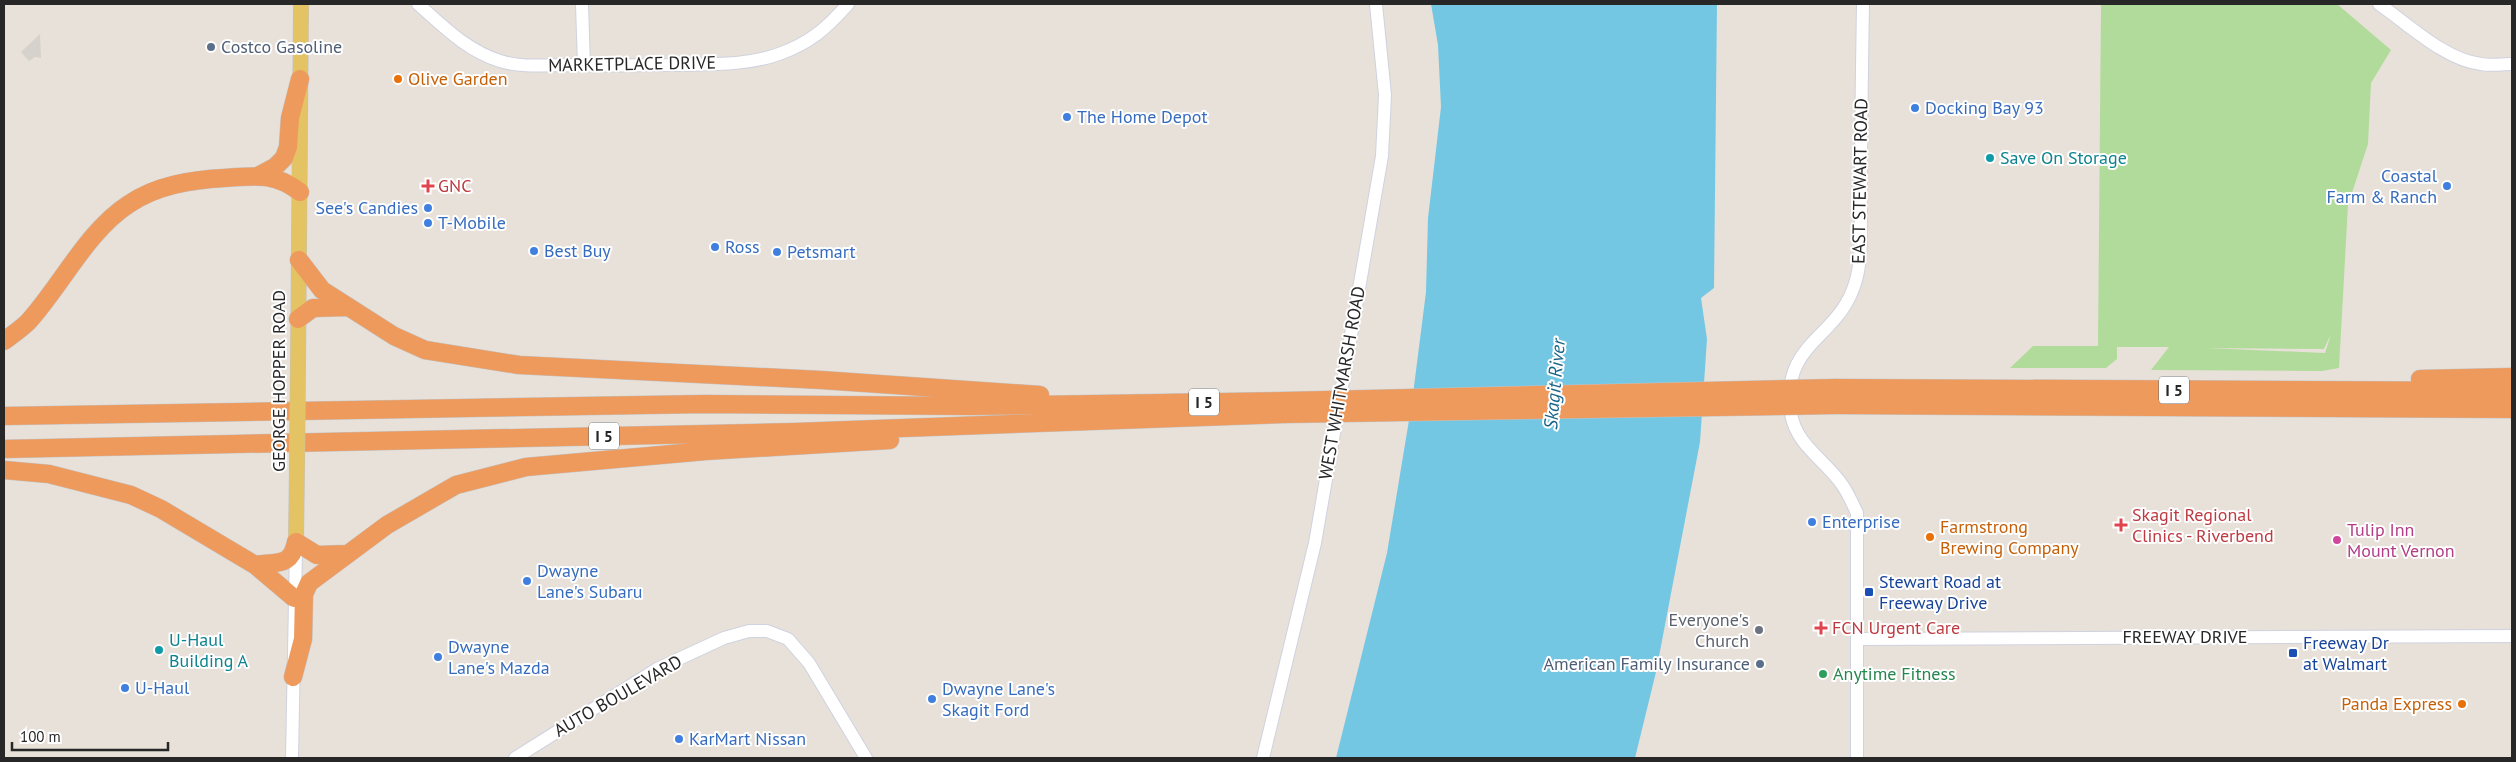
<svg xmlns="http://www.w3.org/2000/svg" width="2516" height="762" viewBox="0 0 2516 762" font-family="'PT Sans',sans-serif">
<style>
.green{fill:#b1db9a;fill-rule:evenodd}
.plaza{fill:#d5d1cb}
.water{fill:#74c7e3}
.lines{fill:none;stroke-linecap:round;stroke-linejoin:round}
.minor-casing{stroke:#cfd2df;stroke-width:14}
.major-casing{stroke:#c3c3c3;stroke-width:16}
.highway-casing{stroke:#c3c3c3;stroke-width:19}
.minor{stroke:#fff;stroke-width:12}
.major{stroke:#e3c363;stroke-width:15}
.highway{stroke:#ef9a5d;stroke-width:18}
.major-bridge-casing{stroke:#c3c3c3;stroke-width:16;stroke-linecap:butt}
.highway-bridge-casing{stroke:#c3c3c3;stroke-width:19;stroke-linecap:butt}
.major-bridge{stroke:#e3c363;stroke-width:15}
.highway-bridge{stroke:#ef9a5d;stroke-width:18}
.service-dot{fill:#5c6f8a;stroke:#fff;stroke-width:2}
.food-dot{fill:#e8710a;stroke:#fff;stroke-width:2}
.shop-dot{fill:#3f7fe0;stroke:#fff;stroke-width:2}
.culture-dot{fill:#0f9aa8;stroke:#fff;stroke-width:2}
.health-dot{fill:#e0444e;stroke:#fff;stroke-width:2}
.hotel-dot{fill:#d1479c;stroke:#fff;stroke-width:2}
.transit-dot{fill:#1a4fb4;stroke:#fff;stroke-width:2}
.worship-dot{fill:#6b7280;stroke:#fff;stroke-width:2}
.leisure-dot{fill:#2e9e5b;stroke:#fff;stroke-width:2}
.labels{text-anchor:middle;stroke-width:4;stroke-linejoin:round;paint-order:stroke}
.shield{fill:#fff;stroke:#686868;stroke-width:1}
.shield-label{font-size:16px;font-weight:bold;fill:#272727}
.service-label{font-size:18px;fill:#4e5e75;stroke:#fff;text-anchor:start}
.street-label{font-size:18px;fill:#272727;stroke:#fff}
.food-label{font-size:18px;fill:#c56008;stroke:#fff;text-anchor:start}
.shop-label{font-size:18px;fill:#366cbe;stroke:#fff;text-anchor:start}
.culture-label{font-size:18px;fill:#0d838f;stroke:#fff;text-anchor:start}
.health-label{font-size:18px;fill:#be3a42;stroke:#fff;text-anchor:start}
.hotel-label{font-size:18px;fill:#b23c85;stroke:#fff;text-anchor:start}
.transit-label{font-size:18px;fill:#164399;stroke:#fff;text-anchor:start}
.worship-label{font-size:18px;fill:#5b616d;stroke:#fff;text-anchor:end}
.leisure-label{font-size:18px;fill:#27864d;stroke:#fff;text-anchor:start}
.water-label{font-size:19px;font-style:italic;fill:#186489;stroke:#fff}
</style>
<rect width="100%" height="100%" fill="#e8e1d9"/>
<path class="green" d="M 2101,4 L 2337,4 L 2391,50 L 2371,83 L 2368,144 L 2348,205 L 2339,368 L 2322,371 L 2151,370 L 2169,347 L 2117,347 L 2117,359 L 2106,368 L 2010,368 L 2033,346 L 2098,346 ZM 2331,334 L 2325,353 L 2206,348 L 2324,349 Z"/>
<path class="plaza" d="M 40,34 L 41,58 L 35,57 L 29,61 L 21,52 Z"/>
<path class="water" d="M 1431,4 L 1717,4 L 1714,288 L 1701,298 L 1707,339 L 1700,442 L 1656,672 L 1635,758 L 1336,758 L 1387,553 L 1412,402 L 1426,292 L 1428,218 L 1441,107 L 1438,45 Z"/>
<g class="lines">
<g class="minor-casing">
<path id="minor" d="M 418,4 C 444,27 466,50 500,61 C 522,68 546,65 568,65 C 603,66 639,65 674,65 C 708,64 746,66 779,54 C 810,43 827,28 848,4
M 582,4 L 584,66
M 2379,4 C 2408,24 2445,60 2481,64 C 2491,66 2502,64 2512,64
M 1858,639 L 2512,636
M 292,758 L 296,548
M 515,758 L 657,669 L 724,638 L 749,631 L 767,631 L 788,639 L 809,663 L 866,758
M 1263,758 L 1315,543 L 1382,156 L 1385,95 L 1376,4
M 1857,758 L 1857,513 C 1853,505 1849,495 1843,486 C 1826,460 1797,447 1791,414 C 1780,340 1840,340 1856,280 C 1864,251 1860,217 1861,186 C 1861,125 1862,64 1863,4"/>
</g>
<g class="major-casing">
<path id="major" d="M 298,365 L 301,4
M 296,542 L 297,464"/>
</g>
<g class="highway-casing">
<path id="highway" d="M 260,175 L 275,167 L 284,158 L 288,147 L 290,118 L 300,79
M 299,260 L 322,290 L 394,336 L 425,350 L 519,365 L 821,380 L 1040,395
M 298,319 L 313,308 L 348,307
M 4,341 C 12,335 21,329 28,322 C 61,286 87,231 129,204 C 157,185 191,180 224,178 C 255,176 274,172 300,192
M 2420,379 L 2512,377
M 1836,388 L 2512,391
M 1836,405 L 2512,409
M 4,416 L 705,404 L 970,406 L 1285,401
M 4,449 L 795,432 L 1284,414
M 4,470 L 49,474 L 131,495 L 161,509 L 255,565 L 294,598
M 296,542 L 317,555 L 346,554
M 255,565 C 276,561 291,568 296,542
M 293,677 L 303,639 L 304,594 L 309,583 L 387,525 L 456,485 L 526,467 L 706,451 L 890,440"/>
</g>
<use href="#minor" class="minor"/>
<use href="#major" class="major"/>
<use href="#highway" class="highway"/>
<g class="major-bridge-casing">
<path id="major-bridge" d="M 297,464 L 298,365"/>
</g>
<g class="highway-bridge-casing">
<path id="highway-bridge" d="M 1285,401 L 1836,388
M 1284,414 L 1836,405"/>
</g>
<use href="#major-bridge" class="major-bridge"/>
<use href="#highway-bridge" class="highway-bridge"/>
</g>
<g class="service-dot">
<circle cx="211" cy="47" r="5"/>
<circle cx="1760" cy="664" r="5"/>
</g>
<g class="food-dot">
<circle cx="398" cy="79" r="5"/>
<circle cx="1930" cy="537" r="5"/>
<circle cx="2462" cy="704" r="5"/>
</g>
<g class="shop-dot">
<circle cx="1915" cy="108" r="5"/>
<circle cx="1067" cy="117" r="5"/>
<circle cx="2447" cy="186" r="5"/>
<circle cx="428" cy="208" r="5"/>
<circle cx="428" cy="223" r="5"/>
<circle cx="715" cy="247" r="5"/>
<circle cx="534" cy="251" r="5"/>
<circle cx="777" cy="252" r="5"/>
<circle cx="1812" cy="522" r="5"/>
<circle cx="527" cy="581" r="5"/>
<circle cx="438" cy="657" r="5"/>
<circle cx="125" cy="688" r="5"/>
<circle cx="932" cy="699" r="5"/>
<circle cx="679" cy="739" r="5"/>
</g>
<g class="culture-dot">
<circle cx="1990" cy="158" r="5"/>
<circle cx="159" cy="650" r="5"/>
</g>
<g class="health-dot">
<path d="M425.5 178.5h5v5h5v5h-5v5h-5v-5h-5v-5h5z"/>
<path d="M2118.5 517.5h5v5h5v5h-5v5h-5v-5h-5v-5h5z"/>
<path d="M1818.5 620.5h5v5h5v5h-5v5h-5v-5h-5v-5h5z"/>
</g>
<circle class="hotel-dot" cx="2337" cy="540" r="5"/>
<g class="transit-dot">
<rect x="1864" y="587" width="10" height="10" rx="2.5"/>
<rect x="2288" y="648" width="10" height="10" rx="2.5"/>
</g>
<circle class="worship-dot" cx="1759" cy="630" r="5"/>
<circle class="leisure-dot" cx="1823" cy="674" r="5"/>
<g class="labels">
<g class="shield">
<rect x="2159" y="376.5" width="30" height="27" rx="4"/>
<rect x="1189" y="388.5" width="30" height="27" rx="4"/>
<rect x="589" y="422.5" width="30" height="27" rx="4"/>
</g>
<g class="shield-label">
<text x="2174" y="396">I 5</text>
<text x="1204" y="408">I 5</text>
<text x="604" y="442">I 5</text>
</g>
<g class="service-label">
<text x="221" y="53">Costco Gasoline</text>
<text x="1750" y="670" text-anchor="end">American Family Insurance</text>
</g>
<g class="street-label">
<text transform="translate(632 64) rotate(-1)" y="6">MARKETPLACE DRIVE</text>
<text transform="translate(1860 181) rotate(-89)" y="6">EAST STEWART ROAD</text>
<text transform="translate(279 381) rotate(-90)" y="6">GEORGE HOPPER ROAD</text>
<text transform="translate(1342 383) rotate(-80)" y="6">WEST WHITMARSH ROAD</text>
<text x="2185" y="643">FREEWAY DRIVE</text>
<text transform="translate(618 696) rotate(-30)" y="6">AUTO BOULEVARD</text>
</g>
<g class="food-label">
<text x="408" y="85">Olive Garden</text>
<text x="1940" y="533">Farmstrong<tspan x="1940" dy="21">Brewing Company</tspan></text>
<text x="2452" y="710" text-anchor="end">Panda Express</text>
</g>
<g class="shop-label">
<text x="1925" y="114">Docking Bay 93</text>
<text x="1077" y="123">The Home Depot</text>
<text x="2437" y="182" text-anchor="end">Coastal<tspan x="2437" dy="21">Farm &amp; Ranch</tspan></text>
<text x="418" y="214" text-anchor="end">See's Candies</text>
<text x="438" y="229">T-Mobile</text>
<text x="725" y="253">Ross</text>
<text x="544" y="257">Best Buy</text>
<text x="787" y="258">Petsmart</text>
<text x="1822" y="528">Enterprise</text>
<text x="537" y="577">Dwayne<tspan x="537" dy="21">Lane's Subaru</tspan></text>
<text x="448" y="653">Dwayne<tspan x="448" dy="21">Lane's Mazda</tspan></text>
<text x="135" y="694">U-Haul</text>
<text x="942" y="695">Dwayne Lane's<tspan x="942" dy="21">Skagit Ford</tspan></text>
<text x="689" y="745">KarMart Nissan</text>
</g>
<g class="culture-label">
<text x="2000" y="164">Save On Storage</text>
<text x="169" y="646">U-Haul<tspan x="169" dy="21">Building A</tspan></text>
</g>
<g class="health-label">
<text x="438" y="192">GNC</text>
<text x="2132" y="521">Skagit Regional<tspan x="2132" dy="21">Clinics - Riverbend</tspan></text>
<text x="1832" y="634">FCN Urgent Care</text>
</g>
<g class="hotel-label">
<text x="2347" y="536">Tulip Inn<tspan x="2347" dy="21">Mount Vernon</tspan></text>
</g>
<g class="transit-label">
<text x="1879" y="588">Stewart Road at<tspan x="1879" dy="21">Freeway Drive</tspan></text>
<text x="2303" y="649">Freeway Dr<tspan x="2303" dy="21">at Walmart</tspan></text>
</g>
<g class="worship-label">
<text x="1749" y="626">Everyone's<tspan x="1749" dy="21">Church</tspan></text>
</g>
<g class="leisure-label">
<text x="1833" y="680">Anytime Fitness</text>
</g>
<g class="water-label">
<text transform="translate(1554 384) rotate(-85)" y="7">Skagit River</text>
</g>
</g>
<rect width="2516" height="762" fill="none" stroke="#272727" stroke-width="10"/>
<path d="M12 742v8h156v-8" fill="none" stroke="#272727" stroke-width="2.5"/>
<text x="20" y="742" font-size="15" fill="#272727" stroke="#ffffff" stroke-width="4" paint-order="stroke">100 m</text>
</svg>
